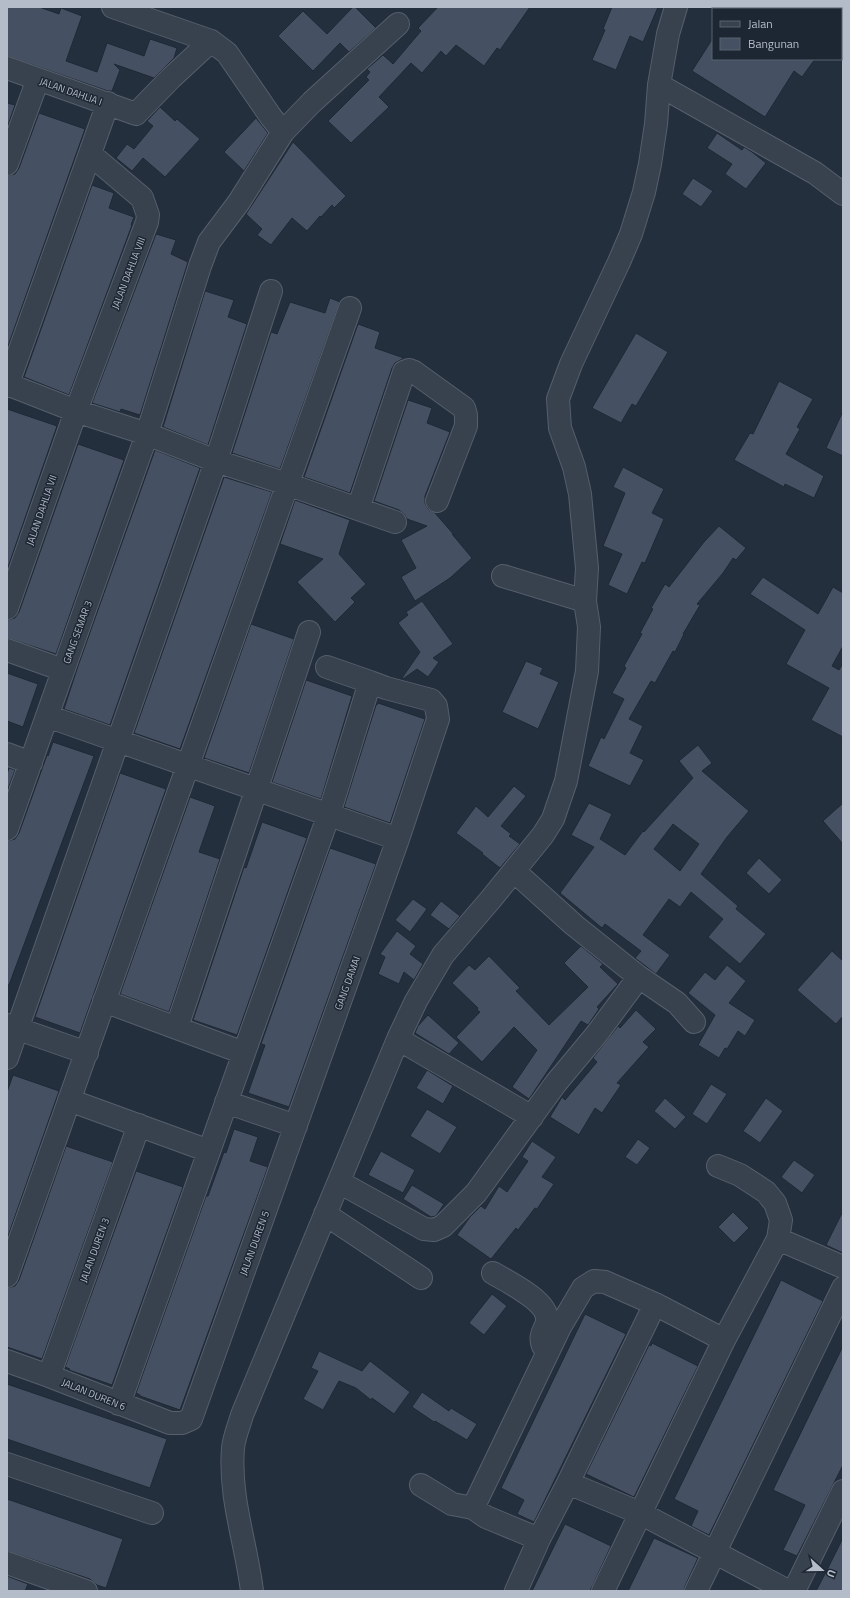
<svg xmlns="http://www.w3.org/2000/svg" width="850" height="1598" viewBox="0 0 850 1598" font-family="'Titillium Web',sans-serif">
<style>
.building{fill:#455162;stroke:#1f2835;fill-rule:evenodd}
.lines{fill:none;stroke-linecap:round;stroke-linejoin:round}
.minor-casing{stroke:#565f6c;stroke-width:24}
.minor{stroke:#38414e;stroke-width:22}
.labels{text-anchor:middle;stroke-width:3;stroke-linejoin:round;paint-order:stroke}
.street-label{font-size:10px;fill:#b4bcc9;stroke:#1d2633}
</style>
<rect width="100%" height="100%" fill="#242f3e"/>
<path class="building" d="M 7,7 L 39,7 L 59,14 L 61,8 L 82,16 L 66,61 L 97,72 L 107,43 L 144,56 L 150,39 L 177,48 L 174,58 L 154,78 L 114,64 L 120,70 L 112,91 L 108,91 L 7,56 Z
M 353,7 L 355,7 L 376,28 L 349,52 L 340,43 L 313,71 L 278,36 L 303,11 L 327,34 Z
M 438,7 L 530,7 L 500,50 L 497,48 L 484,66 L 456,45 L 446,56 L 441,51 L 422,73 L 411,63 L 379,97 L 389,107 L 351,143 L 328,121 L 369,80 L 366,77 L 370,72 L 367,69 L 383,55 L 393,64 L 421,31 L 418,28 Z
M 612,7 L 658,7 L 643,42 L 630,36 L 616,70 L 592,60 L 605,30 L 603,29 Z
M 713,38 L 713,59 L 815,59 L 802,77 L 794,71 L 765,117 L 692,71 Z
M 7,103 L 15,105 L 7,128 Z
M 160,107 L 175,121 L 177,119 L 200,139 L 165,177 L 143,158 L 132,171 L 116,158 L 127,144 L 134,149 L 153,126 L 147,121 Z
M 39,113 L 85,129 L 7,349 L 7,176 L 15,174 L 19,168 Z
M 256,118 L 268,133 L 244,171 L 224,152 Z
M 717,133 L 742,150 L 744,147 L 752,152 L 766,163 L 746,189 L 725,174 L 732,164 L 707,148 Z
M 293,142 L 346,196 L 334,208 L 332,205 L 321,217 L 320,216 L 307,231 L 292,218 L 271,245 L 257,235 L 262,229 L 246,214 Z
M 693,178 L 713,191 L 701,207 L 682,194 Z
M 92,185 L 114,193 L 109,208 L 134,217 L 131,225 L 132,225 L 69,395 L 24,377 Z
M 156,234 L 176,240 L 171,254 L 188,262 L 140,415 L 121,409 L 120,412 L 92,403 Z
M 205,291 L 234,300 L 228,317 L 247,324 L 208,445 L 163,427 Z
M 330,298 L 340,302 L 280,469 L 232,453 L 271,332 L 277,334 L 290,302 L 325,313 Z
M 358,324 L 380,332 L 375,348 L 404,358 L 395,363 L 392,368 L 350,493 L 304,477 Z
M 636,333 L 668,352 L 636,406 L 632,404 L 621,423 L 592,408 Z
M 779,381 L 813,399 L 797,427 L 800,429 L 786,454 L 824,476 L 814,498 L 785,484 L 784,487 L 734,460 L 750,433 L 753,434 Z
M 408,400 L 432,408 L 427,423 L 450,432 L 425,496 L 425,503 L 428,509 L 435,513 L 455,536 L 452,534 L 472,558 L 450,578 L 415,601 L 401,577 L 416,568 L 401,540 L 427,526 L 407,519 L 404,514 L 399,510 L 374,501 Z
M 7,409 L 57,426 L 7,570 Z
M 843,411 L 843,456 L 826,448 Z
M 78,444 L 124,460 L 56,654 L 7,638 L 7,620 L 15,618 L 19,612 Z
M 155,450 L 200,468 L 110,725 L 64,709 L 78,666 Z
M 623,467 L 664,489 L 652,513 L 664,519 L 645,563 L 642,562 L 627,594 L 608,585 L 622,554 L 603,546 L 625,493 L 613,487 Z
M 224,477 L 272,492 L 180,749 L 134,733 Z
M 295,500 L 350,520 L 339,554 L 366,584 L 351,598 L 355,602 L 335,622 L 297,582 L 323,559 L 280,544 Z
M 719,526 L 746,548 L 736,560 L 733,558 L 723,573 L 697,604 L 700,605 L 683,634 L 684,634 L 675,652 L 673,651 L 655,683 L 651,681 L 629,719 L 643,726 L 630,753 L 644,760 L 630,786 L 588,766 L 601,737 L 604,739 L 624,699 L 612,693 L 626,668 L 624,666 L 642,634 L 640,633 L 653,609 L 651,608 L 665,584 L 669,587 L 704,542 Z
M 763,577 L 818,614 L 833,587 L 843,593 L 843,646 L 832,666 L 839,670 L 843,663 L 843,737 L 811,720 L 829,688 L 786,664 L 805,630 L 750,594 Z
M 422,601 L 453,644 L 433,658 L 439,662 L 428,677 L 417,669 L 403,679 L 402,678 L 420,652 L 398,623 L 408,615 L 406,612 Z
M 251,624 L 294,639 L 249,773 L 204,758 Z
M 526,661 L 543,668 L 540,674 L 559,682 L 538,729 L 502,712 Z
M 7,673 L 38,684 L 23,727 L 7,721 Z
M 306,680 L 352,696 L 321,799 L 272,782 Z
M 378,703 L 425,719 L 390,823 L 344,807 L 376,705 L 377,705 Z
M 53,742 L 94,756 L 9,985 L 7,985 L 7,841 L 15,839 L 19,833 L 47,755 L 48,756 Z
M 698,745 L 712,763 L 702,771 L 749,811 L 727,837 L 701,874 L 738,906 L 736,909 L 766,934 L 740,964 L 708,937 L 723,919 L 691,892 L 680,907 L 669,899 L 643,935 L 670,955 L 656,974 L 635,958 L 641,951 L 605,924 L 602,928 L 560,893 L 594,847 L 571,835 L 589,803 L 612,814 L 600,839 L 625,855 L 643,831 L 644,832 L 693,778 L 679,761 ZM 673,824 L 699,844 L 680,871 L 654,849 Z
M 9,768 L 15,770 L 7,792 L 7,774 Z
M 120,773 L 166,789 L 80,1033 L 35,1017 Z
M 514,786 L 526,796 L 501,826 L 511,834 L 509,836 L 520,844 L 500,868 L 482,854 L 483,853 L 456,833 L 476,806 L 488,817 Z
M 190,797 L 215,806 L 199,852 L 220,859 L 169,1012 L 120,994 Z
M 843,803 L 843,844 L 823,821 Z
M 262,822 L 307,838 L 237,1035 L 193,1020 L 244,867 L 246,868 Z
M 330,848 L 376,864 L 289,1107 L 248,1093 L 265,1045 L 261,1044 Z
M 759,858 L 782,880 L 769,894 L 746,873 Z
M 413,899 L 427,909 L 410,932 L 395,920 Z
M 441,901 L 460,916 L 449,929 L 430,915 Z
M 397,931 L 416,946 L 410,954 L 423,964 L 414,980 L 404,972 L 399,984 L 378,974 L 385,957 L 380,954 Z
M 581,946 L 603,964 L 600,967 L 618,984 L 597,1007 L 599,1009 L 588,1025 L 581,1021 L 529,1099 L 512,1087 L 537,1050 L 514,1027 L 482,1062 L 456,1037 L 480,1012 L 477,1010 L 478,1008 L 452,983 L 469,965 L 475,970 L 489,956 L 520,988 L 516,991 L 549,1025 L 588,987 L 564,963 Z
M 832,951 L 843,961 L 843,1016 L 836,1024 L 797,990 Z
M 727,965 L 746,981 L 729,1003 L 755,1020 L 745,1036 L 738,1031 L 727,1049 L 725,1048 L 719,1058 L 698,1045 L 715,1015 L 688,993 L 705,972 L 715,980 Z
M 636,1010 L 656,1029 L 643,1042 L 649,1047 L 617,1083 L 621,1085 L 602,1113 L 595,1108 L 579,1135 L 550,1117 L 562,1097 L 565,1100 L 597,1062 L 593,1058 L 618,1026 L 620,1028 Z
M 428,1015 L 459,1043 L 449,1054 L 415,1033 L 418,1026 Z
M 427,1070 L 453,1086 L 443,1104 L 416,1088 Z
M 13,1075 L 59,1091 L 7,1239 L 7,1092 Z
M 711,1084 L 727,1094 L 707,1124 L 692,1114 Z
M 665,1098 L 686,1117 L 675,1129 L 654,1111 Z
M 766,1098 L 783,1111 L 760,1143 L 743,1131 Z
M 427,1109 L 457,1127 L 440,1154 L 410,1136 Z
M 234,1129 L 258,1137 L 250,1161 L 268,1167 L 180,1410 L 140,1396 L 140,1395 L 136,1393 L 206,1196 L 208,1196 L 224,1152 L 226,1153 Z
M 638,1139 L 650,1148 L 637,1165 L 625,1157 Z
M 532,1141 L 556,1157 L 542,1177 L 554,1184 L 537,1209 L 535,1208 L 518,1230 L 516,1228 L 491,1259 L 457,1235 L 470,1217 L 481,1206 L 485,1209 L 499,1186 L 507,1192 L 528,1161 L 522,1157 Z
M 66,1146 L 113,1162 L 42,1359 L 7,1347 L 7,1288 L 15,1286 L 19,1280 Z
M 381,1151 L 415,1170 L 403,1193 L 368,1175 Z
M 794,1160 L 815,1175 L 802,1193 L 781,1177 Z
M 136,1171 L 183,1187 L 112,1385 L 69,1370 L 70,1369 L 65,1367 Z
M 412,1185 L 444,1204 L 436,1216 L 431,1217 L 403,1199 Z
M 843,1211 L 843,1253 L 826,1245 Z
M 733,1212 L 749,1228 L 734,1243 L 718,1227 Z
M 781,1280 L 823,1301 L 709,1535 L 691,1526 L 698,1511 L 674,1499 Z
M 492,1294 L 507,1306 L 484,1335 L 469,1323 Z
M 585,1314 L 626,1334 L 534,1522 L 517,1514 L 524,1500 L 501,1488 Z
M 652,1343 L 698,1366 L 634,1497 L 586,1474 L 649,1345 L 651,1346 Z
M 843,1346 L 843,1465 L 797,1556 L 783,1550 L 805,1505 L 773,1490 Z
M 319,1351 L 362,1371 L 370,1361 L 410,1392 L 394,1414 L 372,1398 L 371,1400 L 356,1388 L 339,1381 L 323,1410 L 303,1399 L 318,1371 L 311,1368 Z
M 7,1384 L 167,1439 L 150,1488 L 7,1439 Z
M 422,1392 L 449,1411 L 451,1408 L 477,1424 L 467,1440 L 435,1421 L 434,1422 L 412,1407 Z
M 7,1499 L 123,1539 L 106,1588 L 97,1585 L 90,1579 L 7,1551 Z
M 565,1524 L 611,1546 L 590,1591 L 532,1591 Z
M 654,1538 L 698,1558 L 685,1586 L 684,1591 L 628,1591 Z
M 843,1538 L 843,1591 L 816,1591 L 826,1572 Z
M 7,1576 L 28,1584 L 25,1591 L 7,1591 Z"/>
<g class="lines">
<g class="minor-casing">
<path id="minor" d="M 113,7 L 211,41 L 227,53 L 271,117 L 283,132
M 7,68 L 136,114 L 171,78 L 211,41
M 659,85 L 815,173 L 843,194
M 7,164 L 38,79
M 7,384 L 76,411 L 147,434 L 216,461 L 287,484 L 395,522
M 7,386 L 108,103
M 358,509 L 404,372 L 409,370 L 414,372 L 464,408 L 466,415 L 466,426 L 437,501
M 503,576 L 585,601
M 7,608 L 76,411 L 147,222 L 148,215 L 142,198 L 90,154
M 7,650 L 63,670
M 327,667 L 370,682
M 47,716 L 398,839
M 7,754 L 31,763
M 7,829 L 147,434 L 200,266 L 209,242 L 239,202 L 283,132 L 312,102 L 398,24
M 514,871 L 574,925 L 639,977 L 677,1003 L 694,1022
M 104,1001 L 244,1053
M 7,1025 L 87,1053
M 177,1027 L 309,632
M 398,1039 L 532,1117
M 7,1058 L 216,461 L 271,291
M 69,1100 L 209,1151
M 226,1102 L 296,1126
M 339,1182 L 424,1229 L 434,1230 L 443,1226 L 476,1193 L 556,1083 L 596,1035 L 639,977
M 325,1214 L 421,1278
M 778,1239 L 843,1267
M 493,1273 C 508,1282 548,1301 547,1320 C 547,1329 538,1333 543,1346
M 7,1276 L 350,308
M 7,1361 L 49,1376 L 170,1423 L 182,1423 L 191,1419 L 398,839 L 438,719 L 436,706 L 431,700 L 386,688 L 370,682 L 329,814 L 119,1404
M 49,1376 L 139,1125
M 7,1464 L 152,1513
M 568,1483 L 640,1513 L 788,1591
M 421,1485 L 452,1504 L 473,1508
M 539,1539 L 486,1517 L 473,1508 L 560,1327 L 583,1288 L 594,1281 L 605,1282 L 655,1304 L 724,1340
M 7,1563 L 86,1591
M 252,1591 C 246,1542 229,1498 233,1448 C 234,1437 239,1426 242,1415 L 398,1039 L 416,1001 L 443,955 L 491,899 L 543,835 L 553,819 L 566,781 L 587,671 L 589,627 L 585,601 L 587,568 L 580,494 L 574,467 L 560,428 L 558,399 L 571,364 L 619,262 L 631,234 L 644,192 L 650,164 L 656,124 L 659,85 L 668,34 L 676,7
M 516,1591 L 539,1539 L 568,1483 L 655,1304
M 603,1591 L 724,1340 L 778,1239 L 781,1220 L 775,1203 L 766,1192 L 740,1175 L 718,1166
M 696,1591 L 843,1288
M 794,1591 L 843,1491"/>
</g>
<use href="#minor" class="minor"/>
</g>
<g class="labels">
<g class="street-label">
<text transform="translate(71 91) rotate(19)" y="4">JALAN DAHLIA I</text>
<text transform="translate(128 273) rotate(-69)" y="4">JALAN DAHLIA VIII</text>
<text transform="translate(41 510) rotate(-71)" y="4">JALAN DAHLIA VII</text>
<text transform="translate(77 632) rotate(-70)" y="4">GANG SEMAR 3</text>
<text transform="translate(347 983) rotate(-70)" y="4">GANG DAMAI</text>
<text transform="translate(254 1243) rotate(-70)" y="4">JALAN DUREN 5</text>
<text transform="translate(94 1250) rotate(-70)" y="4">JALAN DUREN 3</text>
<text transform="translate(94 1394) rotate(22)" y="4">JALAN DUREN 6</text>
</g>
</g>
<rect width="850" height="1598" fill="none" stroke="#b4bcc9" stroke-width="16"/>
<rect x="712" y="8" width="130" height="52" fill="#1d2633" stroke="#59626f"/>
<rect x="720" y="21" width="20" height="6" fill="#38414e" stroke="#59626f"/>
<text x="748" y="28" font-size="12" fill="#b4bcc9">Jalan</text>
<rect x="720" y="38" width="20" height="12" fill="#455162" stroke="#59626f"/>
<text x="748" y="48" font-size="12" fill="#b4bcc9">Bangunan</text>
<g transform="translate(822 1570) rotate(111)" stroke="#1d2633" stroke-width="3" paint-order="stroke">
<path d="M0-3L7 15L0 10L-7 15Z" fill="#b4bcc9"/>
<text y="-6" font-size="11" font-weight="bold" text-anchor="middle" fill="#b4bcc9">U</text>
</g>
</svg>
